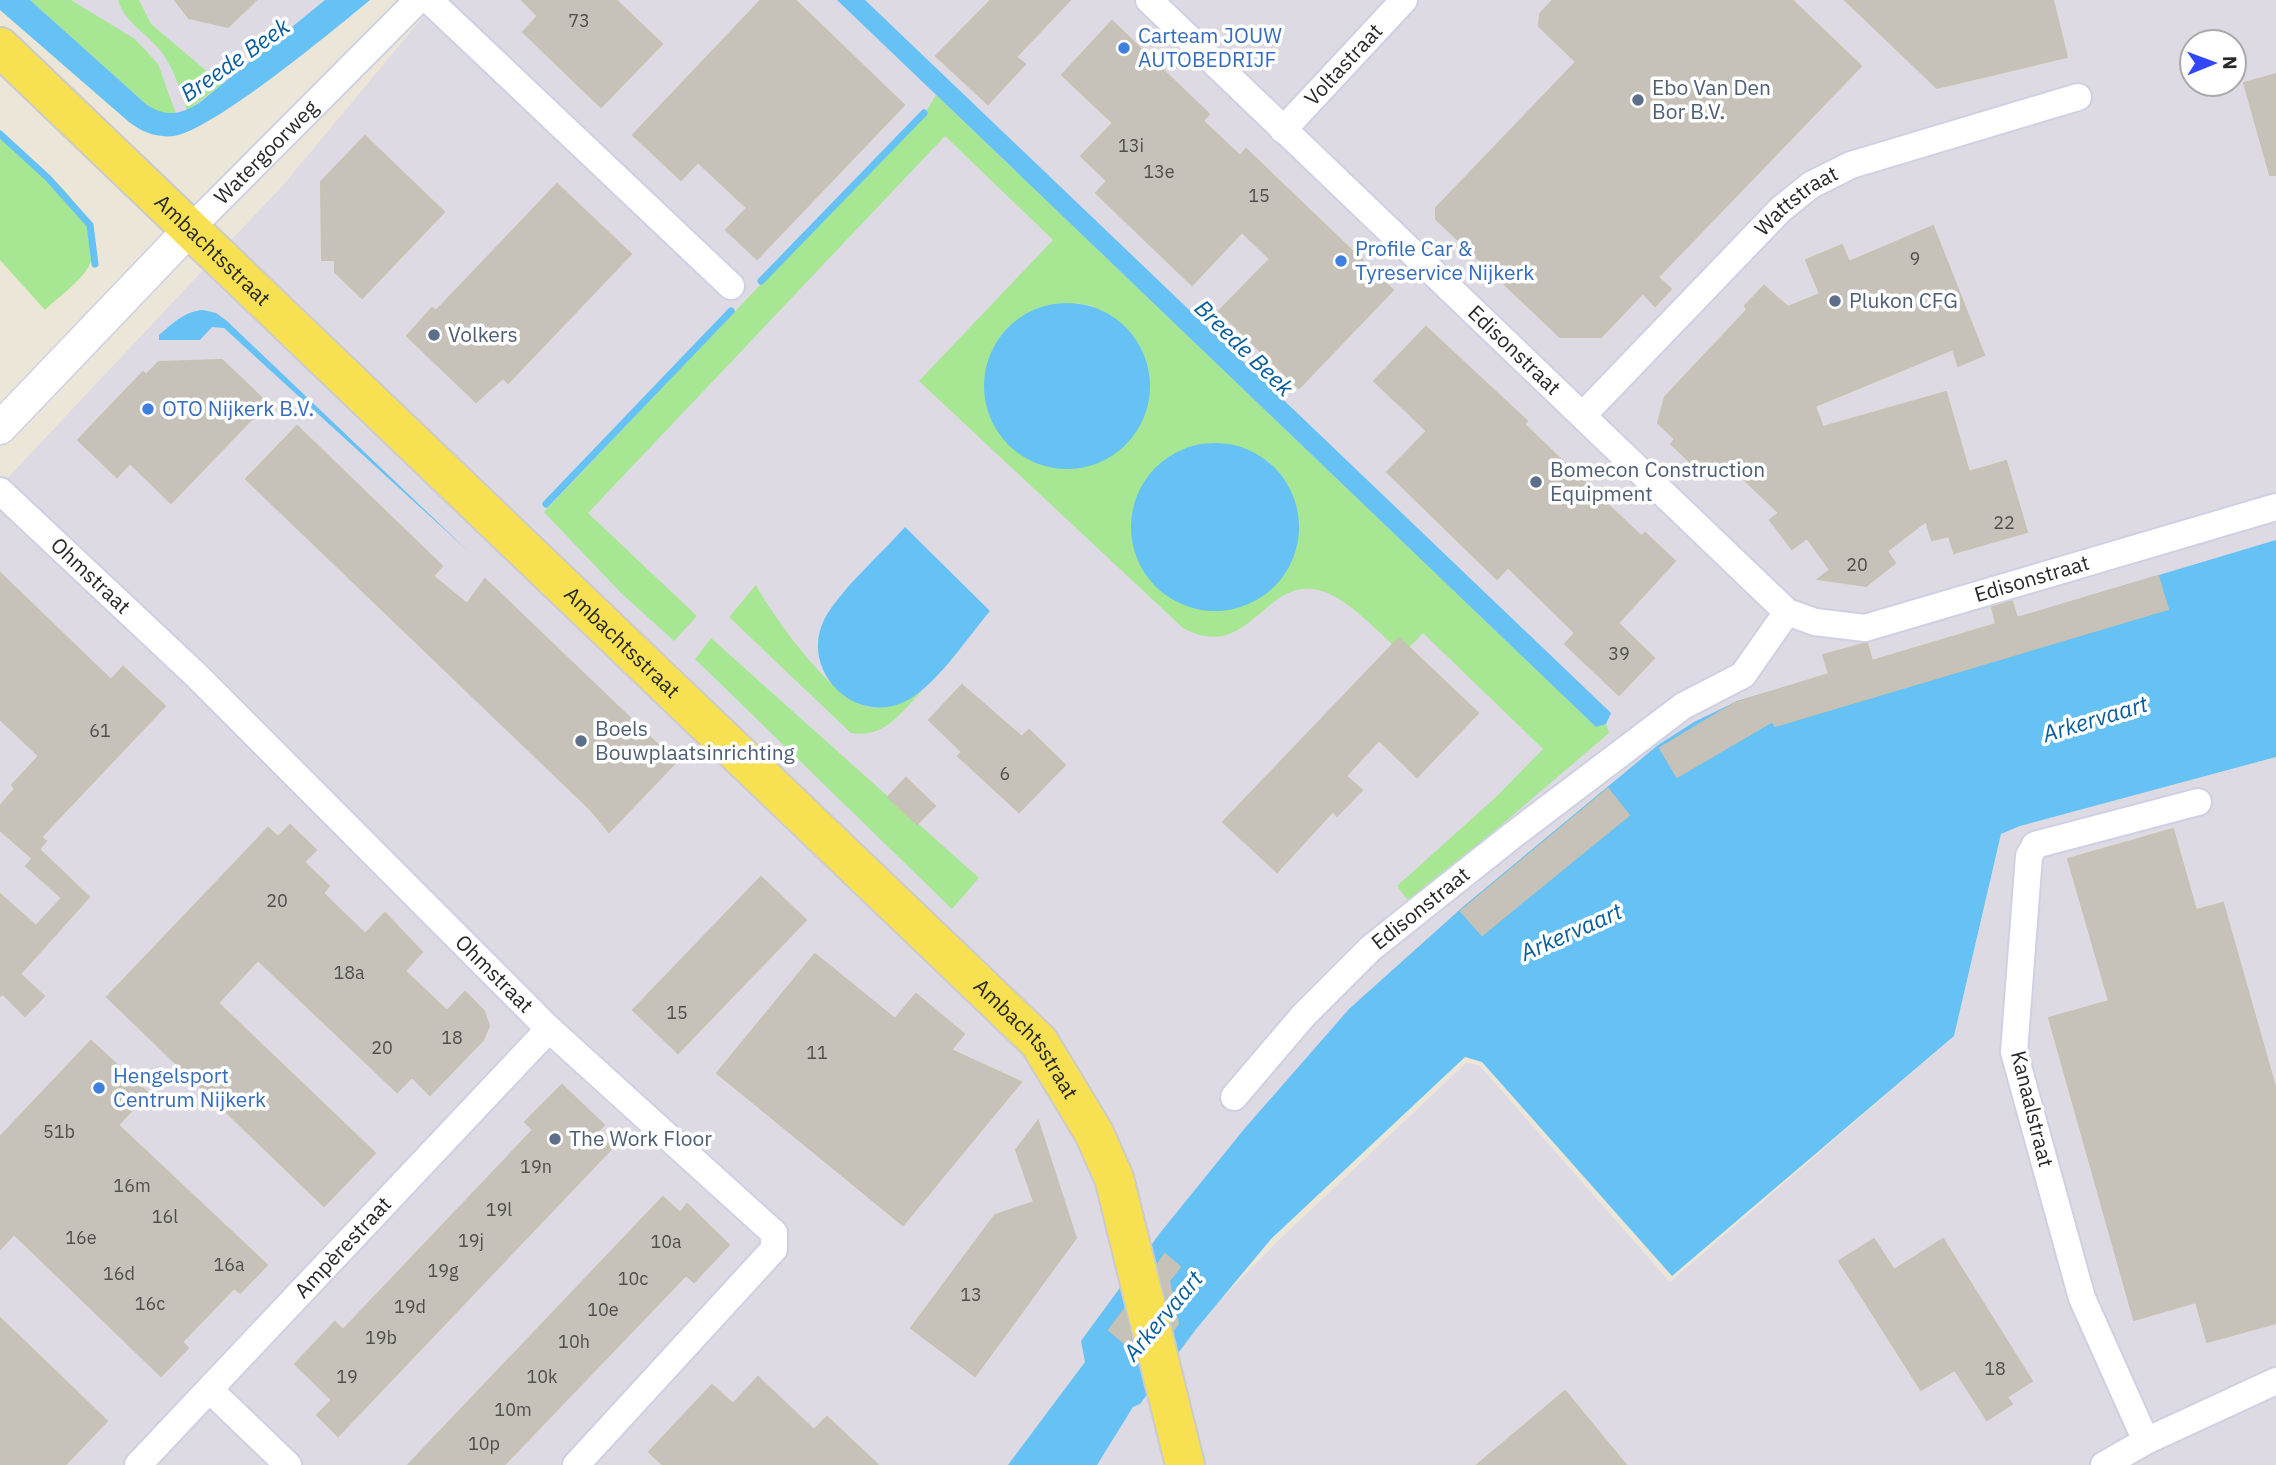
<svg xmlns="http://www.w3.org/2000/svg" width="2276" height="1465" viewBox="0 0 2276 1465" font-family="'IBM Plex Sans',sans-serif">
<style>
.industrial{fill:#dedae4;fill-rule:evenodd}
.green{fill:#a7e692;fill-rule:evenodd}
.water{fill:#66c1f4}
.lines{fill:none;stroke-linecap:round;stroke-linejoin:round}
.stream{stroke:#66c1f4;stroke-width:7}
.building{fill:#c7c2b9;stroke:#c7c2b3;stroke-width:2}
.minor-casing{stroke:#ced0e3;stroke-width:30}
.tertiary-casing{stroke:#ced0e3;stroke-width:35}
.primary-casing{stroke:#cbcbcb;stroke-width:42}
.minor{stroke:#fff;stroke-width:26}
.tertiary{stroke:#fff;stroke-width:32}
.primary{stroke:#f7e052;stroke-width:38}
.shop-dot{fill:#3f7fe0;stroke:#fff;stroke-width:2.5}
.service-dot{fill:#5c6f8a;stroke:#fff;stroke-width:2.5}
.labels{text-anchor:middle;stroke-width:7;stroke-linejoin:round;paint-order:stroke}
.number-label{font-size:18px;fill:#504e4c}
.shop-label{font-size:21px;fill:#366cbe;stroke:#fff;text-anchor:start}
.street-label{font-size:21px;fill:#282828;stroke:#fff}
.service-label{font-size:21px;fill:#4e5e75;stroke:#fff;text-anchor:start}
.water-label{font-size:23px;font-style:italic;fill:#065c9e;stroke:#fff}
</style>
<rect width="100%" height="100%" fill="#ece6d9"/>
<path class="industrial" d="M 18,0 L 340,0 L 259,80 L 157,126 Z
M 437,0 L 2276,0 L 2276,588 L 1662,773 L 1182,1339 L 1280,1239 L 1466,1063 L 1479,1065 L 1670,1282 L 1954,1036 L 2001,834 L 2020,826 L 2276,757 L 2276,1465 L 1091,1465 L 1157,1375 L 1026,1465 L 0,1465 L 0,486 L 284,184 ZM 2192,42 L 2234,42 L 2234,84 L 2192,84 Z"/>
<path class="green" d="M 30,0 L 71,0 L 135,39 L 158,64 L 176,114 L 157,112 L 147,105 Z
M 118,0 L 139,0 L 151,24 L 222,84 L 187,111 C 180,89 174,68 160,50 C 145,32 125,23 118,0 Z
M 936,95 L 1596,727 L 1606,724 L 1609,733 L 1410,903 L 1397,886 L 1496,797 L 1543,749 L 1423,633 L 1403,654 C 1381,635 1349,599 1322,591 C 1264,573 1251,665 1183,628 L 919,381 L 1053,240 L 945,136 L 588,513 L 697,616 L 674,641 L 621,593 L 544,512 L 927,110 ZM 1076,303 L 1092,306 L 1146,359 L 1149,374 L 1068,469 L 1046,466 ZM 1210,443 L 1241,447 L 1269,462 L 1273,587 C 1244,611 1212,616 1177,602 Z
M 0,133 C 30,160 113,217 90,264 C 82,281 58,297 45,310 L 0,260 Z
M 756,585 C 773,617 828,692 862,705 C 882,713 906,701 923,690 C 901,712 885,739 851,733 L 729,617 Z
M 711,638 L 979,878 L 952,909 L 695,659 Z"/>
<path class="water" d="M 0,0 L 30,0 L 147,105 C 166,117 180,115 199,103 L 325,0 L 370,0 C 334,30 213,130 174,136 C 157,138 142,132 129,122 L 0,10 Z
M 837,0 L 865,0 L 1611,713 L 1606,724 L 1596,727 Z
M984 386a83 83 0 1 1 166 0a83 83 0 1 1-166 0Z
M 203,310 L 216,313 L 227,321 L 468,551 L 224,328 L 212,327 L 200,340 L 159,340 L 159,335 C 172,324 185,311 203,310 Z
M1131 527a84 84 0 1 1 168 0a84 84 0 1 1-168 0Z
M 905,527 L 990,611 C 967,638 937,685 906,701 C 856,727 799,671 824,620 C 838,592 883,552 905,527 Z
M 2276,540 L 2276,757 L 2020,826 L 2001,834 L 1954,1036 L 1672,1276 L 1482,1062 L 1465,1057 L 1271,1239 L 1197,1328 L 1140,1404 L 1133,1407 L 1097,1465 L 1008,1465 L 1085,1362 L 1081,1341 L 1160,1233 L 1245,1128 L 1349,1009 L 1465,905 L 1658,745 L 1694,722 L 1737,701 Z"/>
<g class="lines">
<path class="stream" d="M 0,134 L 48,178 L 90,225 L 95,264
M 761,281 L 924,113
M 546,504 L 731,311"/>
</g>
<path class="building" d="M 175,0 L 256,0 L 228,27 L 189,18 Z
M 522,0 L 616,0 L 662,44 L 601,107 L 523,32 L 538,16 Z
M 761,0 L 795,0 L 904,105 L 757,259 L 726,230 L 747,208 L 698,162 L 681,180 L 633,135 Z
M 991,0 L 1070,0 L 1016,57 L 1025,64 L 988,104 L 936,56 Z
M 1553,0 L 1792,0 L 1861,66 L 1658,277 L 1671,289 L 1655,306 L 1643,293 L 1601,337 L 1560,337 L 1436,219 L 1436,208 L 1576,62 L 1539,26 L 1540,14 Z
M 1845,0 L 2053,0 L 2067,57 L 1937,88 Z
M 1112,21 L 1209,114 L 1203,121 L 1240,156 L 1246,149 L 1393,290 L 1299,388 L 1219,311 L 1270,259 L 1242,232 L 1192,285 L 1096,193 L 1107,181 L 1081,156 L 1113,123 L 1062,75 Z
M 2276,74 L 2276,175 L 2270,175 L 2244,83 Z
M 365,136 L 444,212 L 362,298 L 335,272 L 335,260 L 322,260 L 321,182 Z
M 557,184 L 631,254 L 508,383 L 503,378 L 476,402 L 407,336 L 432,308 L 436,311 Z
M 1933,226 L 1984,355 L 1958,366 L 1953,349 L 1815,406 L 1823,427 L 1946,392 L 1969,472 L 2006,461 L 2027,532 L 1954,553 L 1949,536 L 1932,540 L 1926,521 L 1887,551 L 1895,563 L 1866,586 L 1818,579 L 1830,570 L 1807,538 L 1792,549 L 1770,520 L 1779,513 L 1725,461 L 1717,470 L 1707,461 L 1699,470 L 1671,444 L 1675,439 L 1658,423 L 1665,397 L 1747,310 L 1745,306 L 1764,286 L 1788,307 L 1820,294 L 1806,260 L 1842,245 L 1849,262 Z
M 1426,327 L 1527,421 L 1524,424 L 1605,502 L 1641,536 L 1645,533 L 1675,561 L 1618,623 L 1654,658 L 1619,695 L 1565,644 L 1575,633 L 1508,567 L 1497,579 L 1387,472 L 1427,431 L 1374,381 Z
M 222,360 L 267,403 L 171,503 L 130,463 L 117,477 L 78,440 L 143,372 L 146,375 L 159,362 Z
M 297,426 L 442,566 L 433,576 L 467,604 L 485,579 L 676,762 L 609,832 L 590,809 L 246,479 Z
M 0,573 L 111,680 L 123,667 L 165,706 L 41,837 L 46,841 L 32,858 L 0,830 L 0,806 L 15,789 L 12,785 L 39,756 L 0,719 Z
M 2158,576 L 2168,609 L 1775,726 L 1773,721 L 1677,777 L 1660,748 L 1735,703 L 1829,674 L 1823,655 L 1867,643 L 1872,661 L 1996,624 L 1992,607 L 2012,601 L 2017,618 Z
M 1399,638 L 1478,713 L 1417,777 L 1379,740 L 1346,776 L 1362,790 L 1337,816 L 1333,811 L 1277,872 L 1223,822 Z
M 962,685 L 1022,737 L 1029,730 L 1065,765 L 1019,812 L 958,756 L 962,752 L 929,720 Z
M 906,778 L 935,806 L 917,824 L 888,797 Z
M 1608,789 L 1629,815 L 1482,935 L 1461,911 Z
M 290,825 L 316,850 L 304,862 L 329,886 L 323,893 L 365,934 L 385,913 L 422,952 L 405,971 L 447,1011 L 465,992 L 484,1011 L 489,1026 L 483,1040 L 430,1095 L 412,1077 L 397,1092 L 258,960 L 218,1003 L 375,1153 L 324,1206 L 107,997 L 268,828 L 278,837 Z
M 2173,829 L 2196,910 L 2223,903 L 2276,1090 L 2276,1323 L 2207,1342 L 2196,1302 L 2134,1320 L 2049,1018 L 2109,1001 L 2068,859 Z
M 40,850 L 89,897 L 20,974 L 44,996 L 25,1016 L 3,994 L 0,996 L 0,894 L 36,926 L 62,898 L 26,866 Z
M 761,877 L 806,920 L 678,1053 L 633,1010 Z
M 815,954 L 895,1019 L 916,994 L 964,1034 L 951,1050 L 1021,1082 L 903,1225 L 717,1073 Z
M 91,1041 L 148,1093 L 118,1125 L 267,1265 L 240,1293 L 234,1288 L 182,1342 L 188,1348 L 161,1376 L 14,1234 L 0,1249 L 0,1137 Z
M 562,1085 L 604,1125 L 596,1133 L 612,1148 L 338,1436 L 317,1415 L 332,1400 L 295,1364 L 335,1322 L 343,1330 L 533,1130 L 525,1122 Z
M 1038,1121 L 1076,1238 L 975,1376 L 911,1328 L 995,1215 L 1034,1202 L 1016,1150 Z
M 663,1197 L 680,1213 L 687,1204 L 729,1245 L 694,1282 L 686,1275 L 504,1465 L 408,1465 Z
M 1874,1239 L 1894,1270 L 1943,1239 L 2032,1381 L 2007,1397 L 2012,1404 L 1987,1420 L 1955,1370 L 1921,1390 L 1839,1261 Z
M 1165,1254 L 1180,1267 L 1169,1281 L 1178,1324 L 1174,1329 L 1158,1264 Z
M 1124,1310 L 1134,1351 L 1109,1330 Z
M 0,1318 L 107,1421 L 65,1465 L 0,1465 Z
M 758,1377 L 814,1430 L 827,1417 L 878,1465 L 663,1465 L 649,1452 L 712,1385 L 733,1404 Z
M 1565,1391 L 1626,1465 L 1477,1465 Z"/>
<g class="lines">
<g class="minor-casing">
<g id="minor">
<path d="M 429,0 L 731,286"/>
<path id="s1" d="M 1149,0 L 1787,612 L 1815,622 L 1865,628 L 2276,507"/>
<path id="s2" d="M 1283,130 L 1404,0"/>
<path id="s3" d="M 190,229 L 418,0"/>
<path id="s4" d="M 1583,415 L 1781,209 L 1811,185 L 1851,165 L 2078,97"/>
<path id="s5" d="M 0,491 L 196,675 L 549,1029 L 774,1233 L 774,1249 L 576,1465"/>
<path id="s6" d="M 1234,1097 L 1303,1016 L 1371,948 L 1513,835 L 1683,706 L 1743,675 L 1787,612"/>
<path d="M 210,1390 L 288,1465"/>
<path d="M 2146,1441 L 2082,1298 L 2014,1052 L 2029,856 L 2035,845 L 2198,802"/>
<path id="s7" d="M 138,1465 L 549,1029"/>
<path d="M 2104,1465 L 2146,1441 L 2276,1381"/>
</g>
</g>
<g class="tertiary-casing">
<path id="tertiary" d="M 0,428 L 190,229"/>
</g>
<g class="primary-casing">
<g id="primary">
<path id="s8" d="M 0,47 L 1039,1042 L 1094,1133 L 1114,1178 L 1185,1465"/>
</g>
</g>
<use href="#minor" class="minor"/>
<use href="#tertiary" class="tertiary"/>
<use href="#primary" class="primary"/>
</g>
<g class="shop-dot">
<circle cx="1124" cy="48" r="7"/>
<circle cx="1341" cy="261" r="7"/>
<circle cx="148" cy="409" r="7"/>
<circle cx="99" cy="1088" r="7"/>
</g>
<g class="service-dot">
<circle cx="1638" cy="100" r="7"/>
<circle cx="1835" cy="301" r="7"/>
<circle cx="434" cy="335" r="7"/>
<circle cx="1536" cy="482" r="7"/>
<circle cx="581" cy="741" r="7"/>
<circle cx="555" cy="1139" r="7"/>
</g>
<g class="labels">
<g class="number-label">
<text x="579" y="27">73</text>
<text x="1131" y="152">13i</text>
<text x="1159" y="178">13e</text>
<text x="1259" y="202">15</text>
<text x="1915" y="265">9</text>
<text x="2004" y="529">22</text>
<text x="1857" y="571">20</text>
<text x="1619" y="660">39</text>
<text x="100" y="737">61</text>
<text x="1005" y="780">6</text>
<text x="277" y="907">20</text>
<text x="349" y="979">18a</text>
<text x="677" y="1019">15</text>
<text x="452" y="1044">18</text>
<text x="382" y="1054">20</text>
<text x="817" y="1059">11</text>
<text x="59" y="1138">51b</text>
<text x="536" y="1173">19n</text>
<text x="132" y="1192">16m</text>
<text x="499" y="1216">19l</text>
<text x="165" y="1223">16l</text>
<text x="81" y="1244">16e</text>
<text x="471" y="1247">19j</text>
<text x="666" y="1248">10a</text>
<text x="229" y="1271">16a</text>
<text x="443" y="1277">19g</text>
<text x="119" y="1280">16d</text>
<text x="633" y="1285">10c</text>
<text x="971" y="1301">13</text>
<text x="150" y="1310">16c</text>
<text x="410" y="1313">19d</text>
<text x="603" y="1316">10e</text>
<text x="381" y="1344">19b</text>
<text x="574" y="1348">10h</text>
<text x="1995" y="1375">18</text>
<text x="347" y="1383">19</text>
<text x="542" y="1383">10k</text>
<text x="513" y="1416">10m</text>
<text x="484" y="1450">10p</text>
</g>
<g class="shop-label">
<text x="1138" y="43">Carteam JOUW<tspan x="1138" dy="24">AUTOBEDRIJF</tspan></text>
<text x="1355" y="256">Profile Car &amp;<tspan x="1355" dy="24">Tyreservice Nijkerk</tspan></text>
<text x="162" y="416">OTO Nijkerk B.V.</text>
<text x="113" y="1083">Hengelsport<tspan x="113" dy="24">Centrum Nijkerk</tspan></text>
</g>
<g class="street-label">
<text dy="7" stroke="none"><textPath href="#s2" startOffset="89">Voltastraat</textPath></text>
<text dy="7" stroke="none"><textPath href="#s3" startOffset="108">Watergoorweg</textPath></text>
<text dy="7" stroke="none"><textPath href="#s4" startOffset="303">Wattstraat</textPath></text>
<text dy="7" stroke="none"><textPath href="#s8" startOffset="294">Ambachtsstraat</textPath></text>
<text dy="7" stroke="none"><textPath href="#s1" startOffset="506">Edisonstraat</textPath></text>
<text dy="7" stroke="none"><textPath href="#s5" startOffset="124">Ohmstraat</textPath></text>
<text dy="7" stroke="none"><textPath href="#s1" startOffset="1138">Edisonstraat</textPath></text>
<text dy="7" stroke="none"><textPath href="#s8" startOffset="861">Ambachtsstraat</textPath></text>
<text dy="7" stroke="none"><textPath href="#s6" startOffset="266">Edisonstraat</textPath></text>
<text dy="7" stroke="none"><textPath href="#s5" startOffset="691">Ohmstraat</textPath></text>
<text dy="7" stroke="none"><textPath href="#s8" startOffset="1428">Ambachtsstraat</textPath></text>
<text transform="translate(2032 1109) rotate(76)" y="7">Kanaalstraat</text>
<text dy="7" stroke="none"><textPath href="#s7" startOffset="299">Ampèrestraat</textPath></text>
</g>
<g class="service-label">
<text x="1652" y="95">Ebo Van Den<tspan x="1652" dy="24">Bor B.V.</tspan></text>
<text x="1849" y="308">Plukon CFG</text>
<text x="448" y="342">Volkers</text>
<text x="1550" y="477">Bomecon Construction<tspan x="1550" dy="24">Equipment</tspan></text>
<text x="595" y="736">Boels<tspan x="595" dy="24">Bouwplaatsinrichting</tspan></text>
<text x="569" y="1146">The Work Floor</text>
</g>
<g class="water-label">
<text transform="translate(235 60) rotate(-35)" y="8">Breede Beek</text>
<text transform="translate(1244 348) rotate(44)" y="8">Breede Beek</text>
<text transform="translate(2095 719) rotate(-17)" y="8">Arkervaart</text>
<text transform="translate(1571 932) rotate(-24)" y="8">Arkervaart</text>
<text transform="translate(1163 1316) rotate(-50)" y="8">Arkervaart</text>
</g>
</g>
<g transform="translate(2213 63) rotate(89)"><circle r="33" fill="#ffffff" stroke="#a9a9a9" stroke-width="2"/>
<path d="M0-5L12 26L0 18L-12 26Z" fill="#3346ff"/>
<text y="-10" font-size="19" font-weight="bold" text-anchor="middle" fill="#282828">N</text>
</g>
</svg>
